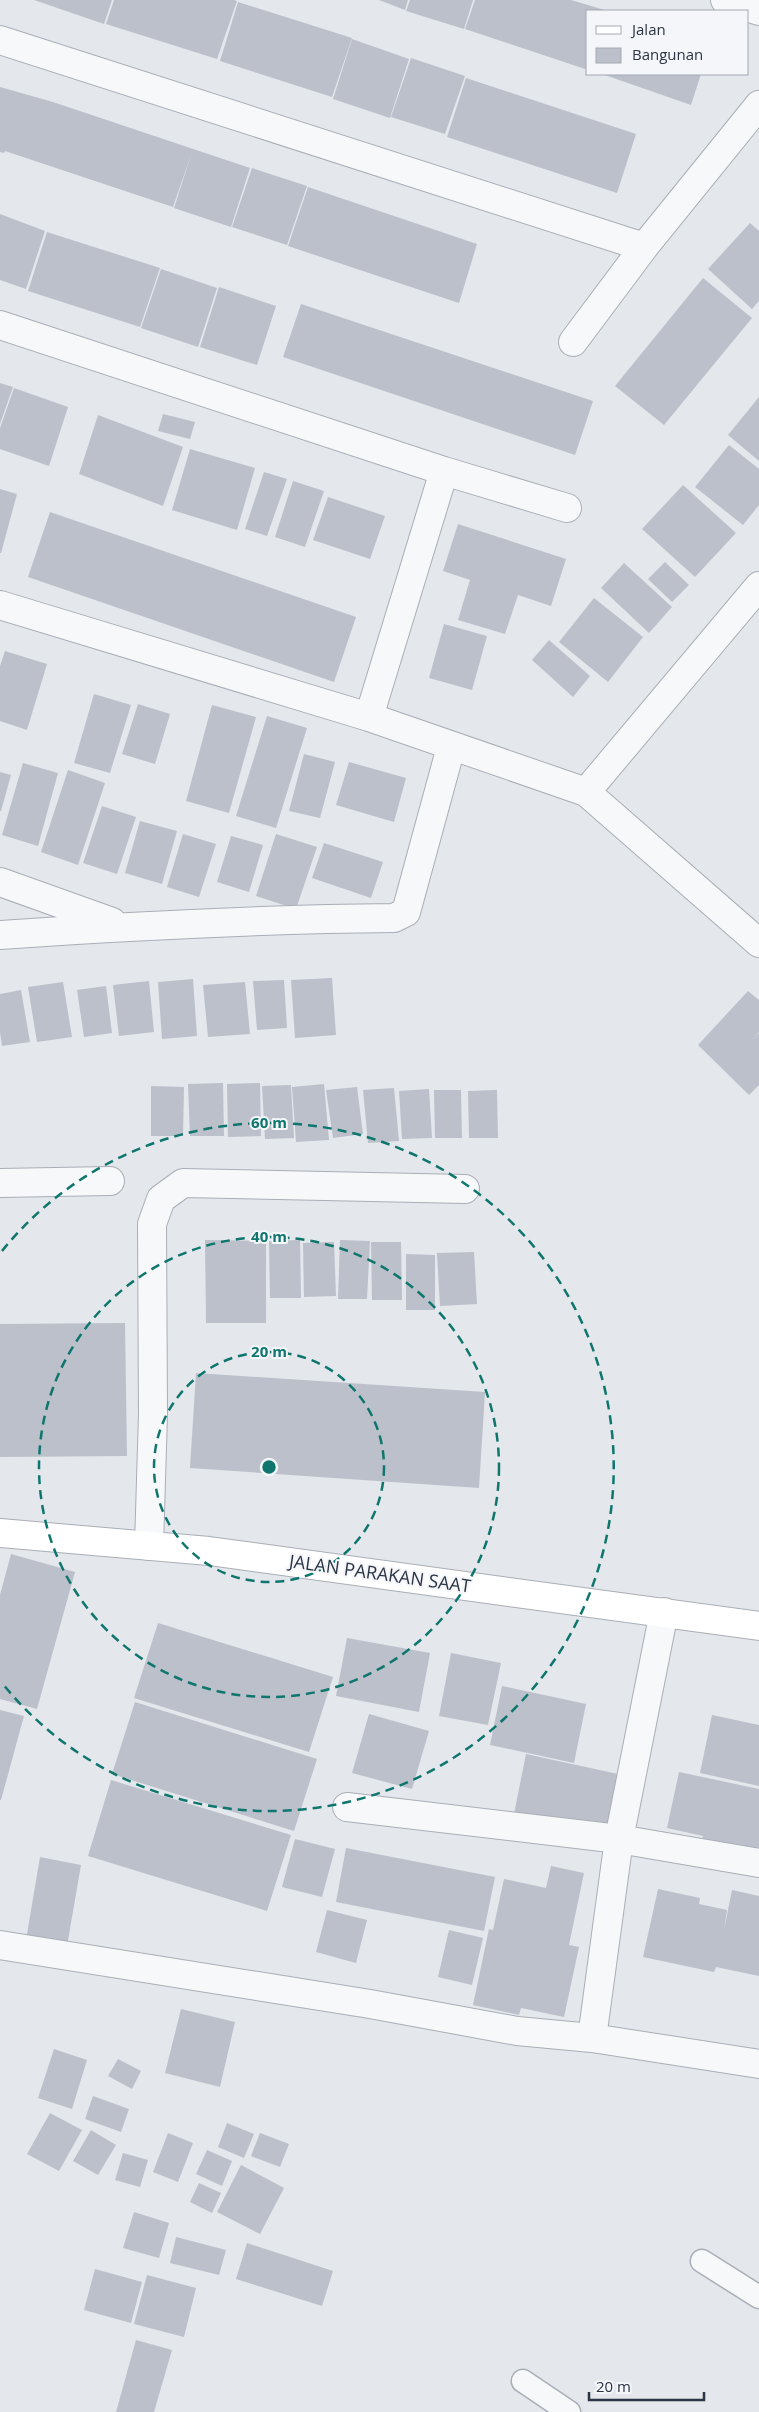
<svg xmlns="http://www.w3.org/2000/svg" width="759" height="2412" viewBox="0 0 759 2412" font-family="'Open Sans',sans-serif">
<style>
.building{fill:#bbc0ca}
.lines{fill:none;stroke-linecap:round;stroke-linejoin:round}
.lane-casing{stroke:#a9aeb7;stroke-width:25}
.street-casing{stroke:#a9aeb7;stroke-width:30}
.secondary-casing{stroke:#a9aeb7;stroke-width:30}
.lane{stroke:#f7f8fa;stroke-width:22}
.street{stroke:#f7f8fa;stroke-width:28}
.secondary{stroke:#fff;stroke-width:28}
.ring{fill:none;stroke:#0f766e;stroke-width:2.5;stroke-dasharray:9 6}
.labels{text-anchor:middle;stroke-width:4;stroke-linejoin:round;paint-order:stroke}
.street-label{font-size:18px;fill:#2b3445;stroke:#f4f6f9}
.centre{fill:#0f766e;stroke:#f4f6f9;stroke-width:2.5}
.ring-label{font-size:15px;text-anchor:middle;font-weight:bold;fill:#0f766e;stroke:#f4f6f9;stroke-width:4;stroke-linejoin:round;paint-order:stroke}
</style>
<rect width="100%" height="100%" fill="#e4e7ec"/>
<path class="building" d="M 34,0 L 112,0 L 104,24 Z
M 114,0 L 234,0 L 237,1 L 217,59 L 106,24 Z
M 379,0 L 408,0 L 405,10 Z
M 410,0 L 473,0 L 464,29 L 406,11 Z
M 475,0 L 571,0 L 608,11 L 588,11 L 588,70 L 465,29 Z
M 238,2 L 352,38 L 332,97 L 220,61 Z
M 352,39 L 409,59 L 390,118 L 333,99 Z
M 411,58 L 465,76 L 445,134 L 391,117 Z
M 602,74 L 701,74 L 691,105 Z
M 466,78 L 636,134 L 617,193 L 447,137 Z
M 0,87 L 53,102 L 250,168 L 231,227 L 174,208 L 192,152 L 173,207 L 5,151 L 4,153 L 0,152 Z
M 252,168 L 307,186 L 287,245 L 232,227 Z
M 308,187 L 477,244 L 459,303 L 288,246 Z
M 0,214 L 45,231 L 26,289 L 0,280 Z
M 750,223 L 759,231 L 759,301 L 752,309 L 708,269 Z
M 47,232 L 160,268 L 140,327 L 28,291 Z
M 161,269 L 217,288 L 198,347 L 141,328 Z
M 703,278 L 752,318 L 664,425 L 615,386 Z
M 219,287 L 276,306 L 257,365 L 200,347 Z
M 301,304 L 593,401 L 575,455 L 283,357 Z
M 0,383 L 13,387 L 0,424 Z
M 14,388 L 68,407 L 49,466 L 0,449 L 0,428 Z
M 759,397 L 759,461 L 728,435 Z
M 163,414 L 195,422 L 190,439 L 158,431 Z
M 98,415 L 183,447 L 163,506 L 79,474 Z
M 729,445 L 759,469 L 759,505 L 743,525 L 695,487 Z
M 190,449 L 255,468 L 237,530 L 172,510 Z
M 264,472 L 287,479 L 267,536 L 245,529 Z
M 293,481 L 324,491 L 305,547 L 275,537 Z
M 683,485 L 736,533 L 695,577 L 642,529 Z
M 0,489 L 17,494 L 1,553 L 0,553 Z
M 328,497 L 385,516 L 370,559 L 313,540 Z
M 50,512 L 356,617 L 334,682 L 28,577 Z
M 458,524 L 566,559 L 551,606 L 518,595 L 505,634 L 458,620 L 470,580 L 443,571 Z
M 665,562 L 689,585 L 672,602 L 648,579 Z
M 624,563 L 672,607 L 649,633 L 601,588 Z
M 594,598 L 643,637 L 608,682 L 559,642 Z
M 444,624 L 487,636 L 472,690 L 429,678 Z
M 549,640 L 590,676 L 573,697 L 532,660 Z
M 5,651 L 47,664 L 27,730 L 0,721 L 0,666 Z
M 94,694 L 131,705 L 110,773 L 74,763 Z
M 138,704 L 170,714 L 155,764 L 122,754 Z
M 212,705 L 256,717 L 229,813 L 186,801 Z
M 267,716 L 307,728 L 276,828 L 236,816 Z
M 304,754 L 335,762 L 320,818 L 289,811 Z
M 349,762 L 406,778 L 394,822 L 336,805 Z
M 23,763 L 58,773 L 38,846 L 2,835 Z
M 68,770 L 105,783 L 78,865 L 41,852 Z
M 0,772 L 11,775 L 1,811 L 0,811 Z
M 102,806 L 136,817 L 117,874 L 83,863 Z
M 140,821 L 177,831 L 162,884 L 125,873 Z
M 183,834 L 216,844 L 199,897 L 167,887 Z
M 276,834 L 317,847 L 296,909 L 256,896 Z
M 231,836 L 263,845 L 249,892 L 217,882 Z
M 324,843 L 383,862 L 371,898 L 312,878 Z
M 332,978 L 336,1035 L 295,1038 L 291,980 Z
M 193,979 L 197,1036 L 162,1039 L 158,982 Z
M 284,980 L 287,1028 L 257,1030 L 253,981 Z
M 149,981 L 154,1032 L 119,1036 L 113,985 Z
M 63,982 L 72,1037 L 37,1042 L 28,987 Z
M 245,982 L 250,1034 L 208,1037 L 203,985 Z
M 106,986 L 112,1033 L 84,1037 L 77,990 Z
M 21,990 L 30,1042 L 2,1046 L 0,1032 L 0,994 Z
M 748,991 L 759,1000 L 759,1032 L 753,1039 L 759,1033 L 759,1085 L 749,1095 L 698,1045 Z
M 223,1083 L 224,1136 L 190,1136 L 188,1084 Z
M 260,1083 L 261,1136 L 228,1137 L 227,1084 Z
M 324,1084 L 329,1140 L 296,1142 L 292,1087 Z
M 291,1085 L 294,1138 L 265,1139 L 262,1086 Z
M 151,1086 L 184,1087 L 183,1136 L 151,1136 Z
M 357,1087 L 363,1134 L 333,1138 L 326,1090 Z
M 394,1088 L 399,1141 L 368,1143 L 363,1090 Z
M 429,1089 L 432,1138 L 402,1139 L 399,1091 Z
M 434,1090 L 461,1090 L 462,1138 L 435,1138 Z
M 497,1090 L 498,1138 L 469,1138 L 468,1091 Z
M 205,1240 L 266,1241 L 266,1323 L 206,1323 Z
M 300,1240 L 301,1298 L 270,1298 L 269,1241 Z
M 340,1240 L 370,1241 L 367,1299 L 338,1299 Z
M 334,1242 L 336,1296 L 304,1297 L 303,1243 Z
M 371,1242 L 401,1242 L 402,1300 L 372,1300 Z
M 474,1252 L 477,1304 L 440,1306 L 437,1253 Z
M 406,1254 L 435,1255 L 435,1310 L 406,1310 Z
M 125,1323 L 127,1456 L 0,1457 L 0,1324 Z
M 196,1373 L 485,1392 L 479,1488 L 190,1468 Z
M 11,1554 L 75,1572 L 37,1709 L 0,1699 L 0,1595 Z
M 158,1623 L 333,1677 L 309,1752 L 134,1698 Z
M 347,1638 L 430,1653 L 419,1712 L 336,1696 Z
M 451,1653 L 501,1663 L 488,1725 L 439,1716 Z
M 502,1686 L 586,1704 L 574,1763 L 490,1745 Z
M 135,1702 L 317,1759 L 294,1831 L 112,1774 Z
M 0,1710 L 24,1716 L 1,1800 L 0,1800 Z
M 369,1714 L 429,1731 L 412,1789 L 352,1773 Z
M 712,1715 L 759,1725 L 759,1786 L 700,1773 Z
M 526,1754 L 618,1774 L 605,1837 L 513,1819 Z
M 679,1772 L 759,1789 L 759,1855 L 702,1839 L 703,1836 L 667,1828 Z
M 111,1780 L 291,1835 L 267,1911 L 88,1856 Z
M 295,1839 L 335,1849 L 322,1897 L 282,1887 Z
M 346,1848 L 495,1877 L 484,1931 L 336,1902 Z
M 40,1857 L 81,1865 L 67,1946 L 26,1940 Z
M 551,1866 L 584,1873 L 569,1945 L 579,1947 L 564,2017 L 521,2008 L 519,2015 L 473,2005 L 489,1929 L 493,1930 L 504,1879 L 546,1888 Z
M 658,1889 L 700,1898 L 699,1904 L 727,1910 L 724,1930 L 732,1890 L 759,1896 L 759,1976 L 716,1967 L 714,1972 L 643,1957 Z
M 327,1910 L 367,1920 L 356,1963 L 316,1952 Z
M 449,1930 L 483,1938 L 472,1985 L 438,1977 Z
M 181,2009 L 235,2022 L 220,2087 L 165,2073 Z
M 54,2049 L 87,2060 L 72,2109 L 38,2098 Z
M 118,2059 L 141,2071 L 132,2089 L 108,2076 Z
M 93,2096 L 129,2109 L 121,2132 L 85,2119 Z
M 50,2113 L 82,2130 L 59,2171 L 27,2154 Z
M 227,2123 L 254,2134 L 244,2158 L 218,2147 Z
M 91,2130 L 116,2145 L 98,2175 L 73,2161 Z
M 168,2133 L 193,2143 L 178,2182 L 153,2172 Z
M 260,2133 L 289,2144 L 280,2167 L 251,2156 Z
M 207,2150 L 232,2161 L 222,2186 L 196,2174 Z
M 123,2153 L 148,2160 L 140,2187 L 115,2180 Z
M 241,2165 L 284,2188 L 260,2234 L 217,2212 Z
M 199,2183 L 221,2193 L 212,2213 L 190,2202 Z
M 134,2212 L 169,2223 L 159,2258 L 123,2248 Z
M 176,2237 L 226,2250 L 219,2275 L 170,2263 Z
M 247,2243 L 333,2271 L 322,2306 L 236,2279 Z
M 95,2269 L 142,2282 L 131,2323 L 84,2310 Z
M 147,2275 L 196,2288 L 184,2337 L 134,2324 Z
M 136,2340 L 172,2350 L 154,2412 L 116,2412 Z"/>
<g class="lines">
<g class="lane-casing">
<path id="lane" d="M 702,2261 L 759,2297
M 523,2381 L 569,2412"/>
</g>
<g class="street-casing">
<path id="street" d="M 725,0 L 759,11
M 0,40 L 644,247
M 0,325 L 444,471
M 573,342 L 644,247 L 759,105
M 0,605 L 369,717 L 586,792 L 759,943
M 369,717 L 444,471 L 567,508
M 586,792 L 759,586
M 0,882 L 112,922
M 0,935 C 131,926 262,919 394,918 L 406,912 L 451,747
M 0,1183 L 110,1181
M 149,1546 L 153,1414 L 152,1224 L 161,1199 L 183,1183 L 465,1189
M 347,1807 L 619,1839 L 759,1863
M 0,1945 L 370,2004 L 517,2031 L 592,2038 L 759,2064
M 592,2038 L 619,1839 L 664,1612"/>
</g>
<g class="secondary-casing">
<path id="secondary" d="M 0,1533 L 209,1551 L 759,1626"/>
</g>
<use href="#lane" class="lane"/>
<use href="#street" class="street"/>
<use href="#secondary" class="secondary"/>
</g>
<g class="ring">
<circle cx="269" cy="1467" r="115"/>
<circle cx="269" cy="1467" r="230"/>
<path d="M2 1251A344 344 0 1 1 2 1683"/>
</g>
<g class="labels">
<g class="street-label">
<text transform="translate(380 1574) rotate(8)" y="6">JALAN PARAKAN SAAT</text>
</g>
</g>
<circle cx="269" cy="1467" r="8" class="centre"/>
<g class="ring-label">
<text x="269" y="1128">60 m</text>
<text x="269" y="1242">40 m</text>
<text x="269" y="1357">20 m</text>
</g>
<rect x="586" y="10" width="162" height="65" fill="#f4f6f9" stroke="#a4a8b1"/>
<rect x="596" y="26" width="25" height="8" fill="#ffffff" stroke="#a4a8b1"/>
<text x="632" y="35" font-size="15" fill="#2b3445">Jalan</text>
<rect x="596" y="48" width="25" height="15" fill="#bbc0ca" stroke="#a4a8b1"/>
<text x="632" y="60" font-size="15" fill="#2b3445">Bangunan</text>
<path d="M589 2392v8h115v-8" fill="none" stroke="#2b3445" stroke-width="2.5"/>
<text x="596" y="2392" font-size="15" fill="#2b3445" stroke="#f4f6f9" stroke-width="4" paint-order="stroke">20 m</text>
</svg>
